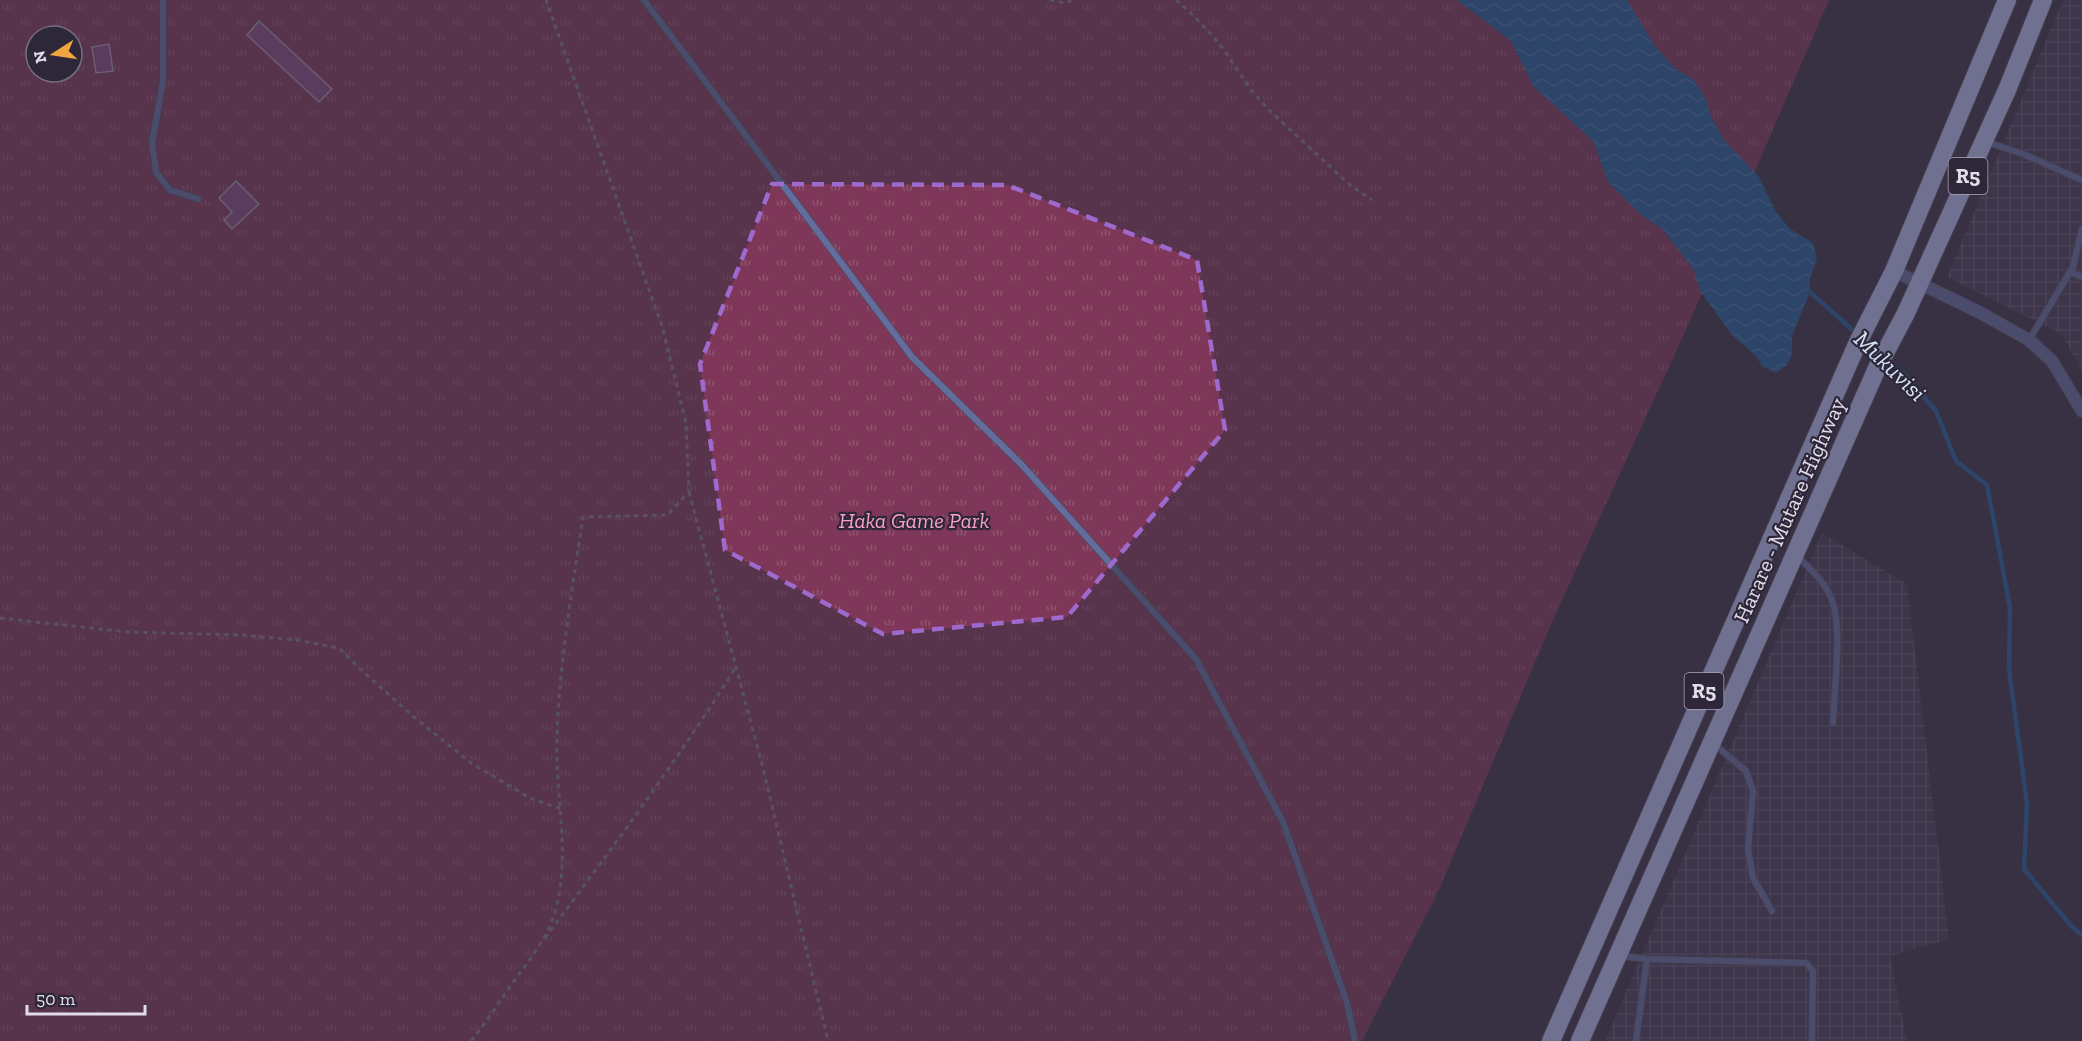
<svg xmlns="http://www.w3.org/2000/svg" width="2082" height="1041" viewBox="0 0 2082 1041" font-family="'Zilla Slab',serif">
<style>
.industrial{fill:url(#industrial-grid)}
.park{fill:url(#park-tufts);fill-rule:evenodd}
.water{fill:url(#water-waves)}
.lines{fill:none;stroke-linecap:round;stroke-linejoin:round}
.stream{stroke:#1f5e97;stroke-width:4.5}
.building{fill:#834982;stroke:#a794a6;stroke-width:1.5}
.lane-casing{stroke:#534d5e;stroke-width:8}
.street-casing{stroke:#534d5e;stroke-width:14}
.highway-casing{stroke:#534d5e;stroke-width:20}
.path{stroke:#7e7988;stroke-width:3;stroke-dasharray:4.5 4.5;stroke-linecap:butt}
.lane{stroke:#636c9d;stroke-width:6}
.street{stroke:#636c9d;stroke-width:12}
.highway{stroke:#b3bded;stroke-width:18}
.marked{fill:none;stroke:#9f6ace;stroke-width:4.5;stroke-dasharray:12 8;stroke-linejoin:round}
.labels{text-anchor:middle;stroke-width:4.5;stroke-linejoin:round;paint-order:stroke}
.shield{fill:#2e2739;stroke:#aba6b4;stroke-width:1.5}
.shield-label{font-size:21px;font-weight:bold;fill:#e1dde9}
.street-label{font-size:22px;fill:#e1dde9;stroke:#2e2739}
.park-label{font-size:22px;font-style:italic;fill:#f8a0c5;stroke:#2e2739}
.water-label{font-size:24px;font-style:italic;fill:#d3e3f3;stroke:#2e2739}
</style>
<defs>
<pattern id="industrial-grid" width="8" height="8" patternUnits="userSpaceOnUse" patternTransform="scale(1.5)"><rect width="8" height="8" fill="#433a52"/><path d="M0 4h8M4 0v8" fill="none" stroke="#5e566b"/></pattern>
<pattern id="park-tufts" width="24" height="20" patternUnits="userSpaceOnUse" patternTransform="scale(1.5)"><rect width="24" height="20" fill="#7e3758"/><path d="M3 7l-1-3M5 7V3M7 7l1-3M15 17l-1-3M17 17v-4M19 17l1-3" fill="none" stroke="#905470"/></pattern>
<pattern id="water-waves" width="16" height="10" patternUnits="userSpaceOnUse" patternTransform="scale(1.5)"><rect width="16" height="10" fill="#1f5e97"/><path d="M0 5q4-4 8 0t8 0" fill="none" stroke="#3f75a6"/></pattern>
</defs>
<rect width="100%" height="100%" fill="#383143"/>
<path class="industrial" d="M 2063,0 L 2082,0 L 2082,371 L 2061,334 L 1947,277 Z
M 1822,533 L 1907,584 L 1949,939 L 1890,956 L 1907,1041 L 1605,1041 Z"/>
<path class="park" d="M 0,0 L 1829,0 L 1689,323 L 1552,622 L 1438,892 L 1362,1041 L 0,1041 ZM 36,36 L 72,36 L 72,72 L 36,72 Z"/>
<path class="water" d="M 1457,0 L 1627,0 L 1655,46 L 1676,69 L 1693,79 L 1706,99 L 1711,116 L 1724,140 L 1759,177 L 1776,212 L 1790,229 L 1813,243 L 1817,259 L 1810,278 L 1810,292 L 1792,336 L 1792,354 L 1787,365 L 1776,373 L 1762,366 L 1756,356 L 1732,335 L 1700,291 L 1694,270 L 1663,230 L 1639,213 L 1608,182 L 1593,141 L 1533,86 L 1511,41 Z"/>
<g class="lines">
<path class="stream" d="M 1810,292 L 1857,334
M 1864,339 L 1880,353
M 1886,359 L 1907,377 L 1936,411 L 1956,461 L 1987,485 L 2010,607 L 2009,669 L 2027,804 L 2024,869 L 2072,927 L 2082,935"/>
</g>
<path class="building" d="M 259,21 L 332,89 L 319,102 L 247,35 Z
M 109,44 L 113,71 L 96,73 L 92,47 Z
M 236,181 L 259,204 L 232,229 L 224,220 L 232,212 L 219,198 Z"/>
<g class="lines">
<g class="lane-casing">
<path id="lane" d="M 163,0 L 163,81 L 152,143 L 156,172 L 170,190 L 198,199
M 644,0 L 912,357 L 1022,465 L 1196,659 L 1283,822 L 1347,1003 L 1355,1041
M 1987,142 L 2023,154 L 2082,180
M 2071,272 L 2082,277
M 2029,340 L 2073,267 L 2082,229
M 1796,555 C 1810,569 1827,583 1833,603 C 1842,631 1834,692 1833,723
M 1714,744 L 1746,771 L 1753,791 L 1748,849 L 1753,878 L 1772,911
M 1621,956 L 1647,959 L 1806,963 L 1813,971 L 1812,1041
M 1636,1041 L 1647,959"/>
</g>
<g class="street-casing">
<path id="street" d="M 1894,271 L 1979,312 L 2029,340 L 2052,361 L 2082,411"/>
</g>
<g class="highway-casing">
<path id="highway" d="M 1551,1041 L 1858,342 L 1894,271 L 2007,0
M 1580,1041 L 1878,366 L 1906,313 L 2007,90 L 2043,0"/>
</g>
<path class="path" d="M 1050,0 L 1065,3 L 1074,0
M 1176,0 L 1193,15 L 1210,33 L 1224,50 L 1251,90 L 1267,108 L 1351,186 L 1372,200
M 689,492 L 762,764 L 828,1041
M 0,618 L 127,632 L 241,635 L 296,640 L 339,648 L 357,666 L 414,717 L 471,763 L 530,798 L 561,809
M 545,938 C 611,850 677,761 736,667
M 471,1041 C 486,1023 498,1004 511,985 C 527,963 545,942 554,915 C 572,858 555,798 557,739 C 559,664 572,591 583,517 L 667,515 L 689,492 L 686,423 L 662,326 L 546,0"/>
<use href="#lane" class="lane"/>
<use href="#street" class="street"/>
<use href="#highway" class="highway"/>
</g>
<path d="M0 0H2082V1041H0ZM 772,184 L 1007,185 L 1197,260 L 1225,430 L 1067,617 L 883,634 L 725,550 L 700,364 Z" fill="#383143" fill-opacity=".55" fill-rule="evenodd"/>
<path class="marked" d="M 772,184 L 1007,185 L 1197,260 L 1225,430 L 1067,617 L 883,634 L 725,550 L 700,364 Z"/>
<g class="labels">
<g class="shield">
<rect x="1948.5" y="158" width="39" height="36" rx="4.5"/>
<rect x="1684.5" y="673" width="39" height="36" rx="4.5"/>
</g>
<g class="shield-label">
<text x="1968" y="183">R5</text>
<text x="1704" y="698">R5</text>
</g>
<g class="street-label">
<text transform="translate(1789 510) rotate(-66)" y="8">Harare - Mutare Highway</text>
</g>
<g class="park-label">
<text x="914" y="528">Haka Game Park</text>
</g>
<g class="water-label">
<text transform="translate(1890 366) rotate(44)" y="8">Mukuvisi</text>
</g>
</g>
<g transform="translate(54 54) rotate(258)"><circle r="28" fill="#2e2739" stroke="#76707f" stroke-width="1.5"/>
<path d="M0-4.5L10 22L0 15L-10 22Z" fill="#f0a63f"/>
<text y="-9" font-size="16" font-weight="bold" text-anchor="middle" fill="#e1dde9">N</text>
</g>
<path d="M27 1005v9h118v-9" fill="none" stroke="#e1dde9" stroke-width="3"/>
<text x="36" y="1005" font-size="18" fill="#e1dde9" stroke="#2e2739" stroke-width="4.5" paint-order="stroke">50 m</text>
</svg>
